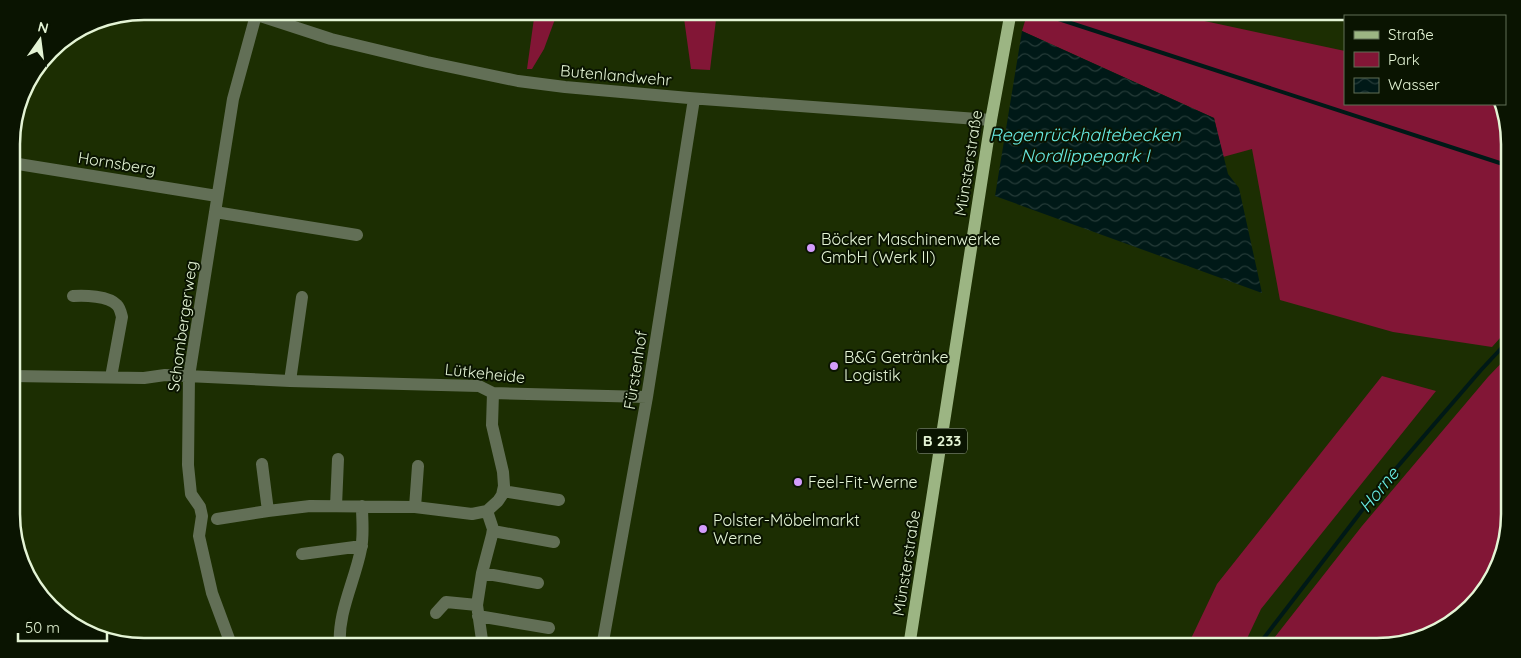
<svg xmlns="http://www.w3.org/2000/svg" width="1521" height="658" viewBox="0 0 1521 658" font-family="Quicksand,sans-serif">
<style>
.green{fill:#821636}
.water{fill:url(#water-waves)}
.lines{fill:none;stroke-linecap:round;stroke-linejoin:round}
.stream{stroke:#001917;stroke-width:4}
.minor{stroke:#626f56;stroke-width:12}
.major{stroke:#9cb583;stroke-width:12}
.poi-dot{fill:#d39cfc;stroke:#0a1401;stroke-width:2}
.labels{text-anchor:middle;stroke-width:4;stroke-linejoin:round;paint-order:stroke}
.shield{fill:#0a1401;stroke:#a3b195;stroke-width:1}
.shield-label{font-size:15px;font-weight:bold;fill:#e4f4d5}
.street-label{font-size:16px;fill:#e4f4d5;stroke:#0a1401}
.poi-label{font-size:16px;fill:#e4f4d5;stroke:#0a1401;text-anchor:start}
.water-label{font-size:18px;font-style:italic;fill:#69ede4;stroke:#0a1401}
.rim{fill:none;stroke:#e4f4d5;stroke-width:2.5}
</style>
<defs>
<pattern id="water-waves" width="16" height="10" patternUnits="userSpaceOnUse" patternTransform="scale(1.25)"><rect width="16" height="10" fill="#001917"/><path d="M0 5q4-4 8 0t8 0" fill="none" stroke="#253b38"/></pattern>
</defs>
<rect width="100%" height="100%" fill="#1c2e02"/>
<path class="green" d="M 535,11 L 558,11 L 544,49 L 532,69 L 527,69 Z
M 683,11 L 717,11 L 710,70 L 691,69 Z
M 1028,11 L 1158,11 L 1345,51 L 1345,104 L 1499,104 L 1509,126 L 1509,328 L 1492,347 L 1393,332 L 1280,300 L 1252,149 L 1223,157 L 1214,118 L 1022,31 Z
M 1509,355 L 1510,515 L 1507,526 L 1481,590 L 1458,620 L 1386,646 L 1267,647 L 1362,526 L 1488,377 Z
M 1382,376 L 1436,391 L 1261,609 L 1243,647 L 1187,647 L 1217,584 Z"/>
<path class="water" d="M 1022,31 L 1214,118 L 1228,174 L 1239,188 L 1262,293 L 995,196 Z"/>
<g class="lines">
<path class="stream" d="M 1034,11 L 1509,166
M 1257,647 L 1380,487 L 1481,370 L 1509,340"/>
<path class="minor" d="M 245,11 L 331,39 L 427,62 L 518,81 L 565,87 L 689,98 L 991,120
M 12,163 L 217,196
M 215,212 L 357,235
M 73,296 C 84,295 109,296 117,305 C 120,308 121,313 122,317 L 111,377
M 12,376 L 144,378 L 165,375 L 290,381 L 479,386 L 493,393 L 647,397
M 290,381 L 302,297
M 262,464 L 268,511
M 503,491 L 559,500
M 336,506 L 338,459
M 415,507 L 418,466
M 217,519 L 268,511 L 310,506 L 415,507 L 472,514 L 487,511 L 498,501 L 502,495 L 504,486 L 503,472 L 492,425 L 493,393
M 493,531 L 554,542
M 302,554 L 362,546
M 482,573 L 538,583
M 436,613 L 446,602 L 477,605
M 478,616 L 549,628
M 232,647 L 212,593 L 199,536 L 202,516 L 200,507 L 191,494 L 188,465 L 189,376 L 233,99 L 256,15
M 340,647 C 337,613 355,581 361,549 C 364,535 362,520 362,506
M 483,647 L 477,605 L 482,573 L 492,535 L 493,529 L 487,511
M 602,647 L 647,397 L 694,99"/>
<path class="major" d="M 909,647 L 991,120 L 1011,11"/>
</g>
<g class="poi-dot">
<circle cx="811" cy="248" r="5"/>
<circle cx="834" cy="366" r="5"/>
<circle cx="798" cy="482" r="5"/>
<circle cx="703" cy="529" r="5"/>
</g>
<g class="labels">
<rect class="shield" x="917" y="428.5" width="50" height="25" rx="4"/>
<g class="shield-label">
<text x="942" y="446">B 233</text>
</g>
<g class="street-label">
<text transform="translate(616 75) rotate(5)" y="6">Butenlandwehr</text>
<text transform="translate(117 163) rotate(9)" y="6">Hornsberg</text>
<text transform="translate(968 163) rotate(-81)" y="6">Münsterstraße</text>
<text transform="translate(182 326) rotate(-82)" y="6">Schombergerweg</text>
<text transform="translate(635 370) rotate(-81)" y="6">Fürstenhof</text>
<text transform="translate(485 373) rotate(6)" y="6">Lütkeheide</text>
<text transform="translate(906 563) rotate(-81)" y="6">Münsterstraße</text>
</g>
<g class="poi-label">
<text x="821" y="245">Böcker Maschinenwerke<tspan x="821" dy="18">GmbH (Werk II)</tspan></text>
<text x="844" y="363">B&amp;G Getränke<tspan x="844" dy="18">Logistik</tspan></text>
<text x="808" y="488">Feel-Fit-Werne</text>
<text x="713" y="526">Polster-Möbelmarkt<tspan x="713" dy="18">Werne</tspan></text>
</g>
<g class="water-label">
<text x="1085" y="141">Regenrückhaltebecken<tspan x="1085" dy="21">Nordlippepark I</tspan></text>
<text transform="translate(1379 490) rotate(-51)" y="6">Horne</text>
</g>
</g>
<path d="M0 0H1521V658H0ZM144 20H1377A124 124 0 0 1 1501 144V514A124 124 0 0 1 1377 638H144A124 124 0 0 1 20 514V144A124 124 0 0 1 144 20Z" fill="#0a1401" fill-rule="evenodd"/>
<path class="rim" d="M144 20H1377A124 124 0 0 1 1501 144V514A124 124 0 0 1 1377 638H144A124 124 0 0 1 20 514V144A124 124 0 0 1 144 20Z"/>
<rect x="1344" y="15" width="162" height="90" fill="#0a1401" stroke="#616e56"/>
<rect x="1354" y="31" width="25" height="8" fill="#9cb583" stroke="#616e56"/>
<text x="1388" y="40" font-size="15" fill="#e4f4d5">Straße</text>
<rect x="1354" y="52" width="25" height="15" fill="#821636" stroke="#616e56"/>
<text x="1388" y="65" font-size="15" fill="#e4f4d5">Park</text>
<rect x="1354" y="78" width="25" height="15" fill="url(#water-waves)" stroke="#616e56"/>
<text x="1388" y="90" font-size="15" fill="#e4f4d5">Wasser</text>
<g transform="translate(40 40) rotate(14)" stroke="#0a1401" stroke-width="4" paint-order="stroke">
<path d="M0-4L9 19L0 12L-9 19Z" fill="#e4f4d5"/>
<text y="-8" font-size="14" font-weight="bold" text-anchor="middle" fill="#e4f4d5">N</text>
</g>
<path d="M18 633v8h89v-8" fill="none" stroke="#e4f4d5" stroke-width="2.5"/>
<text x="25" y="633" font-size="15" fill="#e4f4d5" stroke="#0a1401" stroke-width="4" paint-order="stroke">50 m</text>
</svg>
